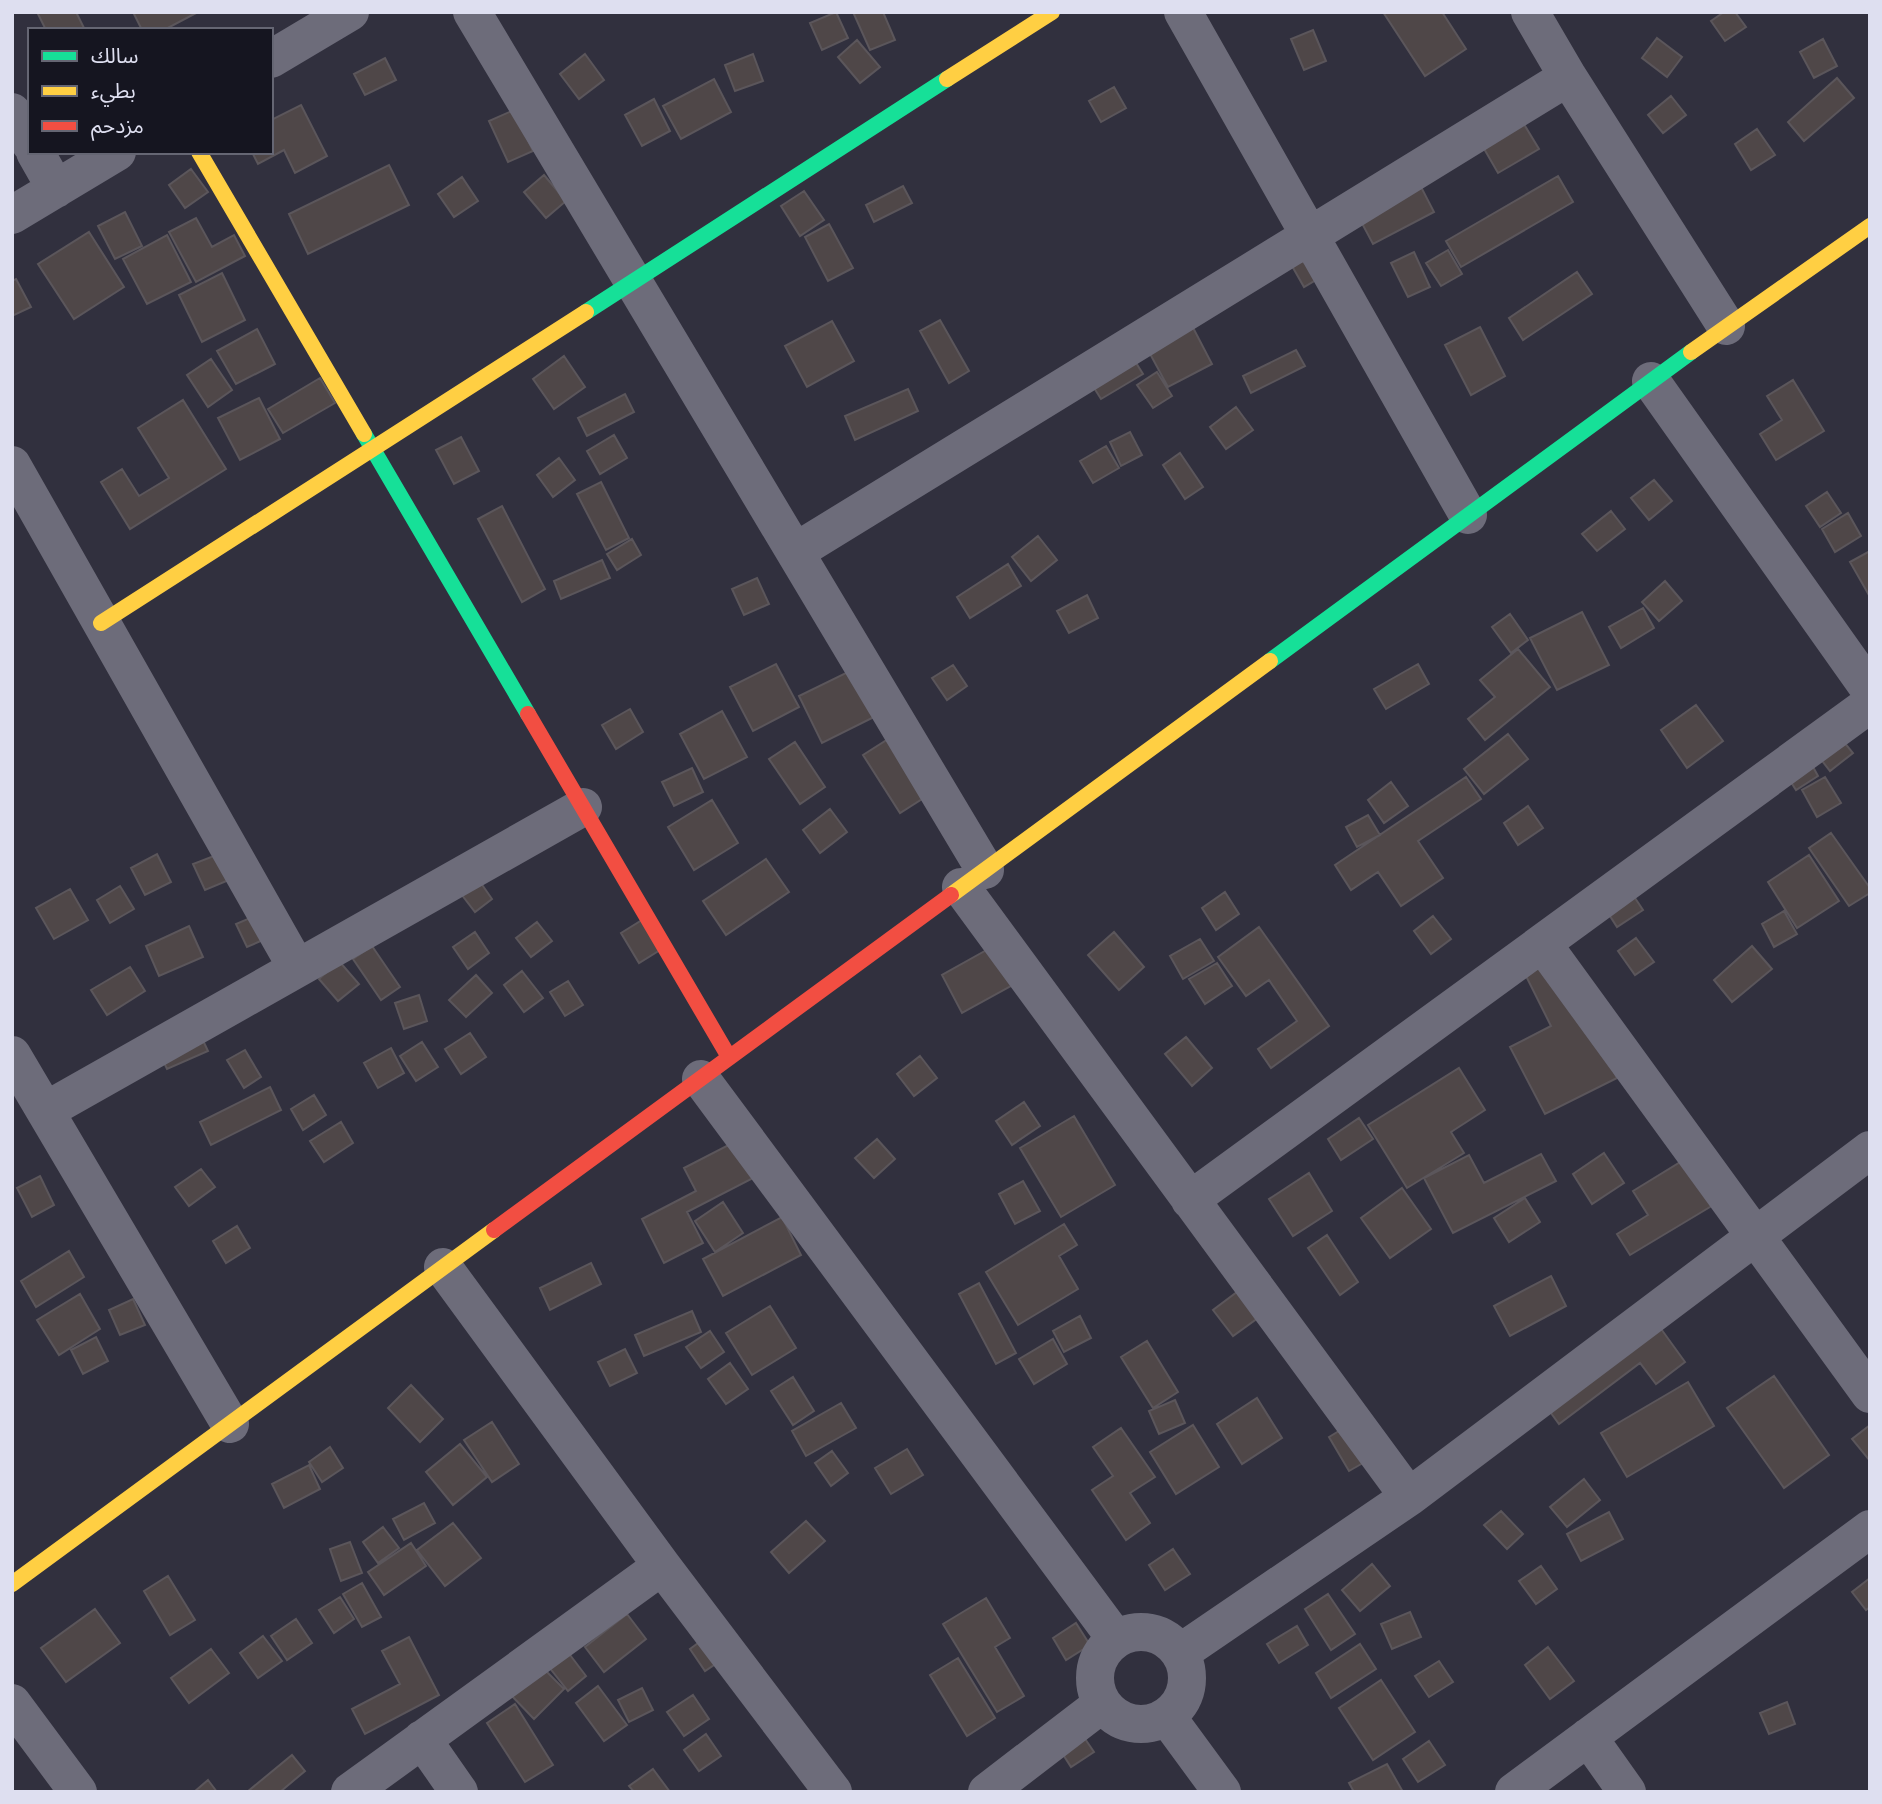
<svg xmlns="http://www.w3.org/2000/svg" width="1882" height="1804" viewBox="0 0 1882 1804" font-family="Jost,'Noto Sans Arabic',sans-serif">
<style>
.building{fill:#4f4748;stroke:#5b565b;stroke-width:2}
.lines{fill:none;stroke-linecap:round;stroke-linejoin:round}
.street{stroke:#6d6c7a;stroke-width:38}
.fast{stroke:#16e098;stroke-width:16}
.slow{stroke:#ffcf43;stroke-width:16}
.jam{stroke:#f24e42;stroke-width:16}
</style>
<rect width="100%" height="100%" fill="#31303e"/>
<path class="building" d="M 37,12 L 76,12 L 85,30 L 46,30 Z
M 133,12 L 198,12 L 164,30 L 142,30 Z
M 836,12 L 848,38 L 822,50 L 810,23 Z
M 853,12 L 883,12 L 895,40 L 870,50 Z
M 1383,12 L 1442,12 L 1466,49 L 1425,76 Z
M 1724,12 L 1735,12 L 1746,27 L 1725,41 L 1711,21 Z
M 1313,30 L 1326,61 L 1304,70 L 1291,39 Z
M 1657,38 L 1682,57 L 1667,77 L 1642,58 Z
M 1823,39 L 1837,66 L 1814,78 L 1800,52 Z
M 857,40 L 880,67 L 860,83 L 838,57 Z
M 585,54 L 604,80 L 579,99 L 560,74 Z
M 753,54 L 763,81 L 735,91 L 725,65 Z
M 385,58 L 396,80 L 365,95 L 354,74 Z
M 1837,78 L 1854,98 L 1804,141 L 1788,122 Z
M 714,79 L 731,112 L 681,139 L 663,106 Z
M 1114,87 L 1126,108 L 1101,122 L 1089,101 Z
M 1671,96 L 1686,115 L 1663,133 L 1648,115 Z
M 654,99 L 670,131 L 642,146 L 625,115 Z
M 301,105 L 327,156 L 295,173 L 284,150 L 258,164 L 252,152 L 271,152 L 271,120 Z
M 514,110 L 533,151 L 508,162 L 489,121 Z
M 1519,116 L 1539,149 L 1498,173 L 1479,140 Z
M 1757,129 L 1775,155 L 1751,170 L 1735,144 Z
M 389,165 L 409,205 L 308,254 L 289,214 Z
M 191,169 L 208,192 L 185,208 L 169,185 Z
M 544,175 L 566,201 L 546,218 L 524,192 Z
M 1558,176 L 1573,202 L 1461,267 L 1446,241 Z
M 462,177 L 478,201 L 454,217 L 438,194 Z
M 1419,183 L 1434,212 L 1373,244 L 1357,214 Z
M 903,186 L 912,203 L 874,222 L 866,205 Z
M 804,191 L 824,220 L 800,236 L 781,206 Z
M 125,212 L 142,246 L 115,259 L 98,226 Z
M 196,218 L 212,247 L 234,235 L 245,256 L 196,282 L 169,232 Z
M 829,224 L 853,268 L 828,281 L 805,237 Z
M 89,232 L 124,287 L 74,319 L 38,264 Z
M 167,235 L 191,282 L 147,304 L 123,259 Z
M 1448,250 L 1462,274 L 1441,286 L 1426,263 Z
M 1284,252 L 1326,274 L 1304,287 Z
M 1414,252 L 1430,287 L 1408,297 L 1391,263 Z
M 1577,272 L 1592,294 L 1523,340 L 1509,318 Z
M 222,273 L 245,320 L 202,342 L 179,295 Z
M 16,279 L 31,307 L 12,316 L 12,281 Z
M 1188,318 L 1212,364 L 1168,387 L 1143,341 Z
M 940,320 L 969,371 L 949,383 L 920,331 Z
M 832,321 L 854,361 L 807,387 L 785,346 Z
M 1480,327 L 1505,376 L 1471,395 L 1445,345 Z
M 257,329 L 275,364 L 236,384 L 217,351 Z
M 1128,350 L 1143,374 L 1101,399 L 1086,375 Z
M 1296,350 L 1305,366 L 1251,393 L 1243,376 Z
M 564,356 L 585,387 L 554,409 L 533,379 Z
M 211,359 L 232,390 L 208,407 L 187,375 Z
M 1157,372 L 1172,396 L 1153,408 L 1137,385 Z
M 320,378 L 335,403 L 283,433 L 268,409 Z
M 1793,380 L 1824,431 L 1776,460 L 1760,434 L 1782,420 L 1767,396 Z
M 908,389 L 918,411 L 855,440 L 845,416 Z
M 625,394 L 634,412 L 587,436 L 578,418 Z
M 259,398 L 280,439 L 240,460 L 218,418 Z
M 183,400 L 226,469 L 130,529 L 101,482 L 122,469 L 139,496 L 169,478 L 138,428 Z
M 1236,407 L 1253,430 L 1226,449 L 1210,427 Z
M 1130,432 L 1142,455 L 1121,466 L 1110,442 Z
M 614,435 L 627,458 L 600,474 L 587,451 Z
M 461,437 L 479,471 L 454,484 L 436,450 Z
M 1106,446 L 1119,468 L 1093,483 L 1080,461 Z
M 1180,453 L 1203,487 L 1185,499 L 1163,465 Z
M 559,458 L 575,480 L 553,497 L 537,475 Z
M 1654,480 L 1672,501 L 1649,520 L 1631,498 Z
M 601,482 L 629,538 L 606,550 L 577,494 Z
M 1827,492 L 1841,513 L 1820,527 L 1806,506 Z
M 502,506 L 545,589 L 522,602 L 478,519 Z
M 1611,511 L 1625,529 L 1597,551 L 1582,534 Z
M 1848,513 L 1861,536 L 1835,552 L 1822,529 Z
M 1038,536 L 1057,560 L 1031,581 L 1012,557 Z
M 632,539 L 641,555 L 617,570 L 607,554 Z
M 1870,551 L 1870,597 L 1850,562 Z
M 602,560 L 610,578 L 561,599 L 554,581 Z
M 1008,564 L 1021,586 L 970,618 L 957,597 Z
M 757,578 L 769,604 L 744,615 L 732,589 Z
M 1665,581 L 1682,601 L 1659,621 L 1642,602 Z
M 1087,595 L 1098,618 L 1069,633 L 1057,611 Z
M 1643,608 L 1654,628 L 1621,648 L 1609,627 Z
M 1582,612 L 1609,665 L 1557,690 L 1530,638 Z
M 1510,614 L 1528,640 L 1511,653 L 1492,627 Z
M 1518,649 L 1550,687 L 1485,740 L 1468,719 L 1495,697 L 1480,680 Z
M 776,664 L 799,707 L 753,731 L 730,687 Z
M 1418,664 L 1429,684 L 1386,709 L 1374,689 Z
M 953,665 L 967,686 L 947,700 L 932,678 Z
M 852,670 L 874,717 L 822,743 L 799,696 Z
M 1696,705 L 1723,741 L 1687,768 L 1661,730 Z
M 630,709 L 643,732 L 616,749 L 602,725 Z
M 722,711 L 747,757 L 704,779 L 680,734 Z
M 1834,730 L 1853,753 L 1830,771 L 1812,748 Z
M 1508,734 L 1528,759 L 1484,794 L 1464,769 Z
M 893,736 L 930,794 L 900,813 L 863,755 Z
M 795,742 L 825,787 L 800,804 L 769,759 Z
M 1807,756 L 1818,776 L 1796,790 L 1784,771 Z
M 692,768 L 703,792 L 674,806 L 662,782 Z
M 1466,777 L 1481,799 L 1418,841 L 1443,878 L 1401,906 L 1378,872 L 1351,890 L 1335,865 Z
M 1825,777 L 1841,803 L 1817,817 L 1802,790 Z
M 1391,782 L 1408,806 L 1384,823 L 1368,800 Z
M 712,800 L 738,843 L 694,870 L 668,827 Z
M 1528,806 L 1543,828 L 1518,845 L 1504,823 Z
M 830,809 L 847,832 L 820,853 L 803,830 Z
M 1368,815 L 1380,835 L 1357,847 L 1346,827 Z
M 1831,833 L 1870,888 L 1870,893 L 1849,906 L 1809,848 Z
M 157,854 L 171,882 L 145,895 L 131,868 Z
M 219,854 L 229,880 L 205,890 L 193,864 Z
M 1809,855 L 1839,901 L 1797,928 L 1768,882 Z
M 766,859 L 789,892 L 726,935 L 703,901 Z
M 476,876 L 492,899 L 475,912 L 458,890 Z
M 120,886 L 134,909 L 110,923 L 97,900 Z
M 1627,886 L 1643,910 L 1617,927 L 1601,902 Z
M 70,889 L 88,920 L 54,939 L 36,908 Z
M 1225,892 L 1239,914 L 1216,930 L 1202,908 Z
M 276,907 L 286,930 L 247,947 L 236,924 Z
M 1784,911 L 1797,934 L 1774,947 L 1762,924 Z
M 1433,916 L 1451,939 L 1431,954 L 1414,931 Z
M 647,917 L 665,947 L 639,963 L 621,933 Z
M 537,922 L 552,941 L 531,957 L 516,938 Z
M 189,926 L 203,957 L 159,976 L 146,946 Z
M 1259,927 L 1329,1026 L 1271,1068 L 1258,1049 L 1297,1021 L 1269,980 L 1246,996 L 1218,957 Z
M 475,932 L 489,953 L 468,969 L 453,947 Z
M 1114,932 L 1144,967 L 1119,990 L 1088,955 Z
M 1008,938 L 1029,976 L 962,1013 L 942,975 Z
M 1636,938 L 1654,962 L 1635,975 L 1618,951 Z
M 1200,939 L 1214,961 L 1183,979 L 1170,956 Z
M 372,946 L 400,987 L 381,1000 L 353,959 Z
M 1550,946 L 1617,1078 L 1545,1114 L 1510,1047 L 1551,1026 L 1519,962 Z
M 1752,946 L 1772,969 L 1732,1002 L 1714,980 Z
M 339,961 L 359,984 L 338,1001 L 319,979 Z
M 1217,963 L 1232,986 L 1205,1004 L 1189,979 Z
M 130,967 L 145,991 L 107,1015 L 91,990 Z
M 522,971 L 543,998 L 524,1012 L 504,985 Z
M 476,975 L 492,993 L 466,1017 L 449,1000 Z
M 568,981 L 583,1005 L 565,1016 L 550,992 Z
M 419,995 L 427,1021 L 404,1029 L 395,1003 Z
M 199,1032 L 208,1051 L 167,1069 L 158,1050 Z
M 470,1033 L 486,1057 L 461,1074 L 445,1049 Z
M 1186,1037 L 1212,1068 L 1192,1086 L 1165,1054 Z
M 422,1042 L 438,1067 L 416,1081 L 400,1056 Z
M 391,1048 L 404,1073 L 378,1088 L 364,1063 Z
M 245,1050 L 261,1077 L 244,1088 L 227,1060 Z
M 920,1056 L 937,1078 L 914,1096 L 897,1074 Z
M 1459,1068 L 1485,1110 L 1451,1132 L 1464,1153 L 1407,1188 L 1368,1125 Z
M 270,1087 L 281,1110 L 211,1145 L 200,1122 Z
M 314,1095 L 326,1115 L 303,1130 L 291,1109 Z
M 1024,1102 L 1040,1126 L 1012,1145 L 996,1121 Z
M 1074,1116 L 1115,1185 L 1061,1217 L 1020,1148 Z
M 1359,1118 L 1373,1139 L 1341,1160 L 1328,1139 Z
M 341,1122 L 353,1143 L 324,1162 L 310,1141 Z
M 744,1137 L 763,1173 L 687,1212 L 703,1243 L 664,1263 L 642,1219 L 696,1191 L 684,1168 Z
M 877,1139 L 895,1159 L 874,1178 L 855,1158 Z
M 1604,1153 L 1624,1183 L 1592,1204 L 1573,1174 Z
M 1541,1154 L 1556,1181 L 1453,1233 L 1424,1178 L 1469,1155 L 1484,1183 Z
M 1687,1158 L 1715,1204 L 1630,1255 L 1617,1234 L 1648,1215 L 1633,1191 Z
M 201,1169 L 215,1187 L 189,1206 L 175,1187 Z
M 1309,1173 L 1332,1211 L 1293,1236 L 1269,1199 Z
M 40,1176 L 54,1205 L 32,1217 L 17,1188 Z
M 1023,1181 L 1040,1211 L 1015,1224 L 999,1194 Z
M 1402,1188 L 1431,1229 L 1390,1258 L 1361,1218 Z
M 1525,1198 L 1540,1222 L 1509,1242 L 1494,1218 Z
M 723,1202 L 743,1233 L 715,1252 L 695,1221 Z
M 782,1217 L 801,1255 L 723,1296 L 703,1259 Z
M 1064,1224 L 1077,1245 L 1059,1256 L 1078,1289 L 1018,1325 L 986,1272 Z
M 237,1226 L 250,1248 L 226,1263 L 213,1241 Z
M 1327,1235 L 1358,1282 L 1340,1295 L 1308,1248 Z
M 69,1251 L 84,1277 L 36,1307 L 21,1281 Z
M 591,1263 L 601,1284 L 550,1310 L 540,1288 Z
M 1551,1276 L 1566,1306 L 1510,1336 L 1494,1306 Z
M 979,1283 L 1016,1353 L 996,1364 L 959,1294 Z
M 1249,1283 L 1269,1310 L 1233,1336 L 1213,1310 Z
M 80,1294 L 100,1329 L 59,1355 L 37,1320 Z
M 133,1299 L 145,1325 L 120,1335 L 109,1310 Z
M 770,1306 L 796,1348 L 752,1375 L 726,1333 Z
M 692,1311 L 701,1332 L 644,1356 L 635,1335 Z
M 1651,1315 L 1685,1362 L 1656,1384 L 1640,1363 L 1559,1424 L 1540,1398 Z
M 1080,1316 L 1091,1338 L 1064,1352 L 1053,1331 Z
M 710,1331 L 724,1352 L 701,1368 L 686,1347 Z
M 96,1337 L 108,1361 L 83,1374 L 71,1350 Z
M 1053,1339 L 1067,1364 L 1034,1384 L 1019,1359 Z
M 1147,1341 L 1178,1392 L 1153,1408 L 1121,1357 Z
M 625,1349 L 637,1373 L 610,1386 L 598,1362 Z
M 730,1363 L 748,1389 L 726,1404 L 708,1379 Z
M 1774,1376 L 1829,1455 L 1784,1488 L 1727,1408 Z
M 793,1377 L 814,1411 L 793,1425 L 771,1391 Z
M 1688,1382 L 1714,1426 L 1627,1477 L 1601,1433 Z
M 411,1385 L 443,1419 L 420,1442 L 388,1408 Z
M 1257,1398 L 1282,1438 L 1242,1464 L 1217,1424 Z
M 1175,1400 L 1185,1423 L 1159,1434 L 1149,1411 Z
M 841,1403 L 856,1428 L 806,1456 L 792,1431 Z
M 1364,1416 L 1384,1451 L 1349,1471 L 1329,1437 Z
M 492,1422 L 519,1464 L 492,1482 L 464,1440 Z
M 1193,1425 L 1219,1467 L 1176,1494 L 1150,1452 Z
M 1870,1425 L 1870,1461 L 1852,1439 Z
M 1121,1428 L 1155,1477 L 1130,1493 L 1150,1523 L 1126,1540 L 1092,1490 L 1113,1476 L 1093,1447 Z
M 460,1444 L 487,1477 L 453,1505 L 426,1472 Z
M 330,1447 L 343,1468 L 322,1482 L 309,1462 Z
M 907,1449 L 923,1475 L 891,1494 L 875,1468 Z
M 832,1451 L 848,1473 L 831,1486 L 815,1463 Z
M 309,1465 L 320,1489 L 284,1508 L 272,1484 Z
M 1584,1479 L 1600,1500 L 1567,1527 L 1550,1507 Z
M 424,1503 L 435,1523 L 404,1540 L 393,1519 Z
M 1501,1511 L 1523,1534 L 1507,1549 L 1484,1525 Z
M 1609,1512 L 1623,1539 L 1581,1561 L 1567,1534 Z
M 806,1521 L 825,1541 L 789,1573 L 771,1552 Z
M 453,1523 L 481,1558 L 445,1586 L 417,1550 Z
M 383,1527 L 399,1548 L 378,1563 L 363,1542 Z
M 350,1542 L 362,1573 L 341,1581 L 330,1549 Z
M 411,1543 L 426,1566 L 384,1595 L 368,1572 Z
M 1173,1549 L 1190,1574 L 1165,1590 L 1149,1565 Z
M 1372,1564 L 1390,1586 L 1360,1611 L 1342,1590 Z
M 1541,1566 L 1557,1589 L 1536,1604 L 1519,1581 Z
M 168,1576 L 195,1620 L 170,1635 L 144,1591 Z
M 1870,1578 L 1870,1607 L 1866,1610 L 1852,1592 Z
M 362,1583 L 381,1617 L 362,1627 L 343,1594 Z
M 1328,1594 L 1355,1634 L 1331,1650 L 1305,1609 Z
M 340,1597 L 354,1619 L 334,1633 L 319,1610 Z
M 986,1598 L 1010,1638 L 995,1647 L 1024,1696 L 997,1712 L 943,1624 Z
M 95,1609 L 120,1643 L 66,1682 L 41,1648 Z
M 1410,1612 L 1421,1637 L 1392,1649 L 1381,1624 Z
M 627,1614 L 646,1639 L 604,1672 L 585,1647 Z
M 296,1619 L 312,1643 L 287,1660 L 271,1636 Z
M 1076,1623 L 1090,1645 L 1066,1660 L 1053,1638 Z
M 1297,1626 L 1308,1645 L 1279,1663 L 1267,1644 Z
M 713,1632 L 729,1655 L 705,1671 L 690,1649 Z
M 263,1636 L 282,1661 L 258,1678 L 240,1653 Z
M 409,1637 L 439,1695 L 365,1734 L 352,1709 L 400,1684 L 382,1651 Z
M 1360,1644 L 1376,1669 L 1331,1698 L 1316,1673 Z
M 564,1647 L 586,1676 L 568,1691 L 545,1662 Z
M 1548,1647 L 1574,1681 L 1550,1699 L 1525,1665 Z
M 211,1649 L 229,1673 L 189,1703 L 171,1678 Z
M 958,1658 L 995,1718 L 967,1736 L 930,1675 Z
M 1439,1661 L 1453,1682 L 1429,1697 L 1415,1676 Z
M 539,1664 L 564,1689 L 534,1719 L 509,1693 Z
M 1381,1680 L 1415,1732 L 1373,1760 L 1339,1708 Z
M 598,1686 L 627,1725 L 604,1741 L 576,1703 Z
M 642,1688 L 653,1710 L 629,1722 L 618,1700 Z
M 693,1695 L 709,1719 L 684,1736 L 667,1712 Z
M 1787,1702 L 1795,1724 L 1769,1734 L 1760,1713 Z
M 515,1704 L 553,1765 L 525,1782 L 487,1723 Z
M 1079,1730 L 1094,1752 L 1071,1767 L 1057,1745 Z
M 706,1734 L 721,1756 L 699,1771 L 684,1750 Z
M 1429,1741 L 1445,1765 L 1418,1782 L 1403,1759 Z
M 292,1755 L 305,1771 L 280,1792 L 247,1792 Z
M 1387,1764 L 1403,1792 L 1354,1792 L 1349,1783 Z
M 653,1769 L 670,1792 L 634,1792 L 629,1786 Z
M 208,1780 L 217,1792 L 194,1792 Z"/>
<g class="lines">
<path class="street" d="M 472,12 L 985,870
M 1183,12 L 1468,515
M 1530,12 L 1568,77 L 1726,326
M 271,59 L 350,12
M 12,112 L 30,143
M 35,152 L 56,189
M 12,215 L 117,152
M 1651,381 L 1870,690
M 12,465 L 297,968
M 795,552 L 1568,77
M 961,887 L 1409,1497
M 1542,943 L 1870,1394
M 12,1055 L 230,1424
M 701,1079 L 1116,1639
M 45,1111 L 583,807
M 1190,1200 L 1870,704
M 443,1267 L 662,1566 L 833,1792
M1095 1678a46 46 0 1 1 92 0a46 46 0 1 1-92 0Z
M 1180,1653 L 1409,1497 L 1870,1150
M 12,1703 L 78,1792
M 1167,1717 L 1222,1792
M 1588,1737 L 1627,1792
M 422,1739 L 459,1792
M 350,1792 L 662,1566
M 987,1792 L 1102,1704
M 1514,1792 L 1870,1529"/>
<path class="fast" d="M 586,312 L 947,79
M 364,434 L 528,714
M 1270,661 L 1691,352"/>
<path class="slow" d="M 947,79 L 1052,12
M 199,152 L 364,434
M 1691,352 L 1870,226
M 101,623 L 586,312
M 951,895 L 1270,661
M 12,1584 L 494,1230"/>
<path class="jam" d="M 528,714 L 729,1057
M 494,1230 L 951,895"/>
</g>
<rect width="1882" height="1804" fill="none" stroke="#dedff0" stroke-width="28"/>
<rect x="28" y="28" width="245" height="126" fill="#151520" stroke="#656673" stroke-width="2"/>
<rect x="42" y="51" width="35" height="10" fill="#16e098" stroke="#656673" stroke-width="2"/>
<text x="91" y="63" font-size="21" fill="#dedff0">سالك</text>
<rect x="42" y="86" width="35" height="10" fill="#ffcf43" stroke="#656673" stroke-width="2"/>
<text x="91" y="98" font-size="21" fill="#dedff0">بطيء</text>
<rect x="42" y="121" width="35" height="10" fill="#f24e42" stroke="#656673" stroke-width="2"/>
<text x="91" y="133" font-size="21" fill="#dedff0">مزدحم</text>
</svg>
